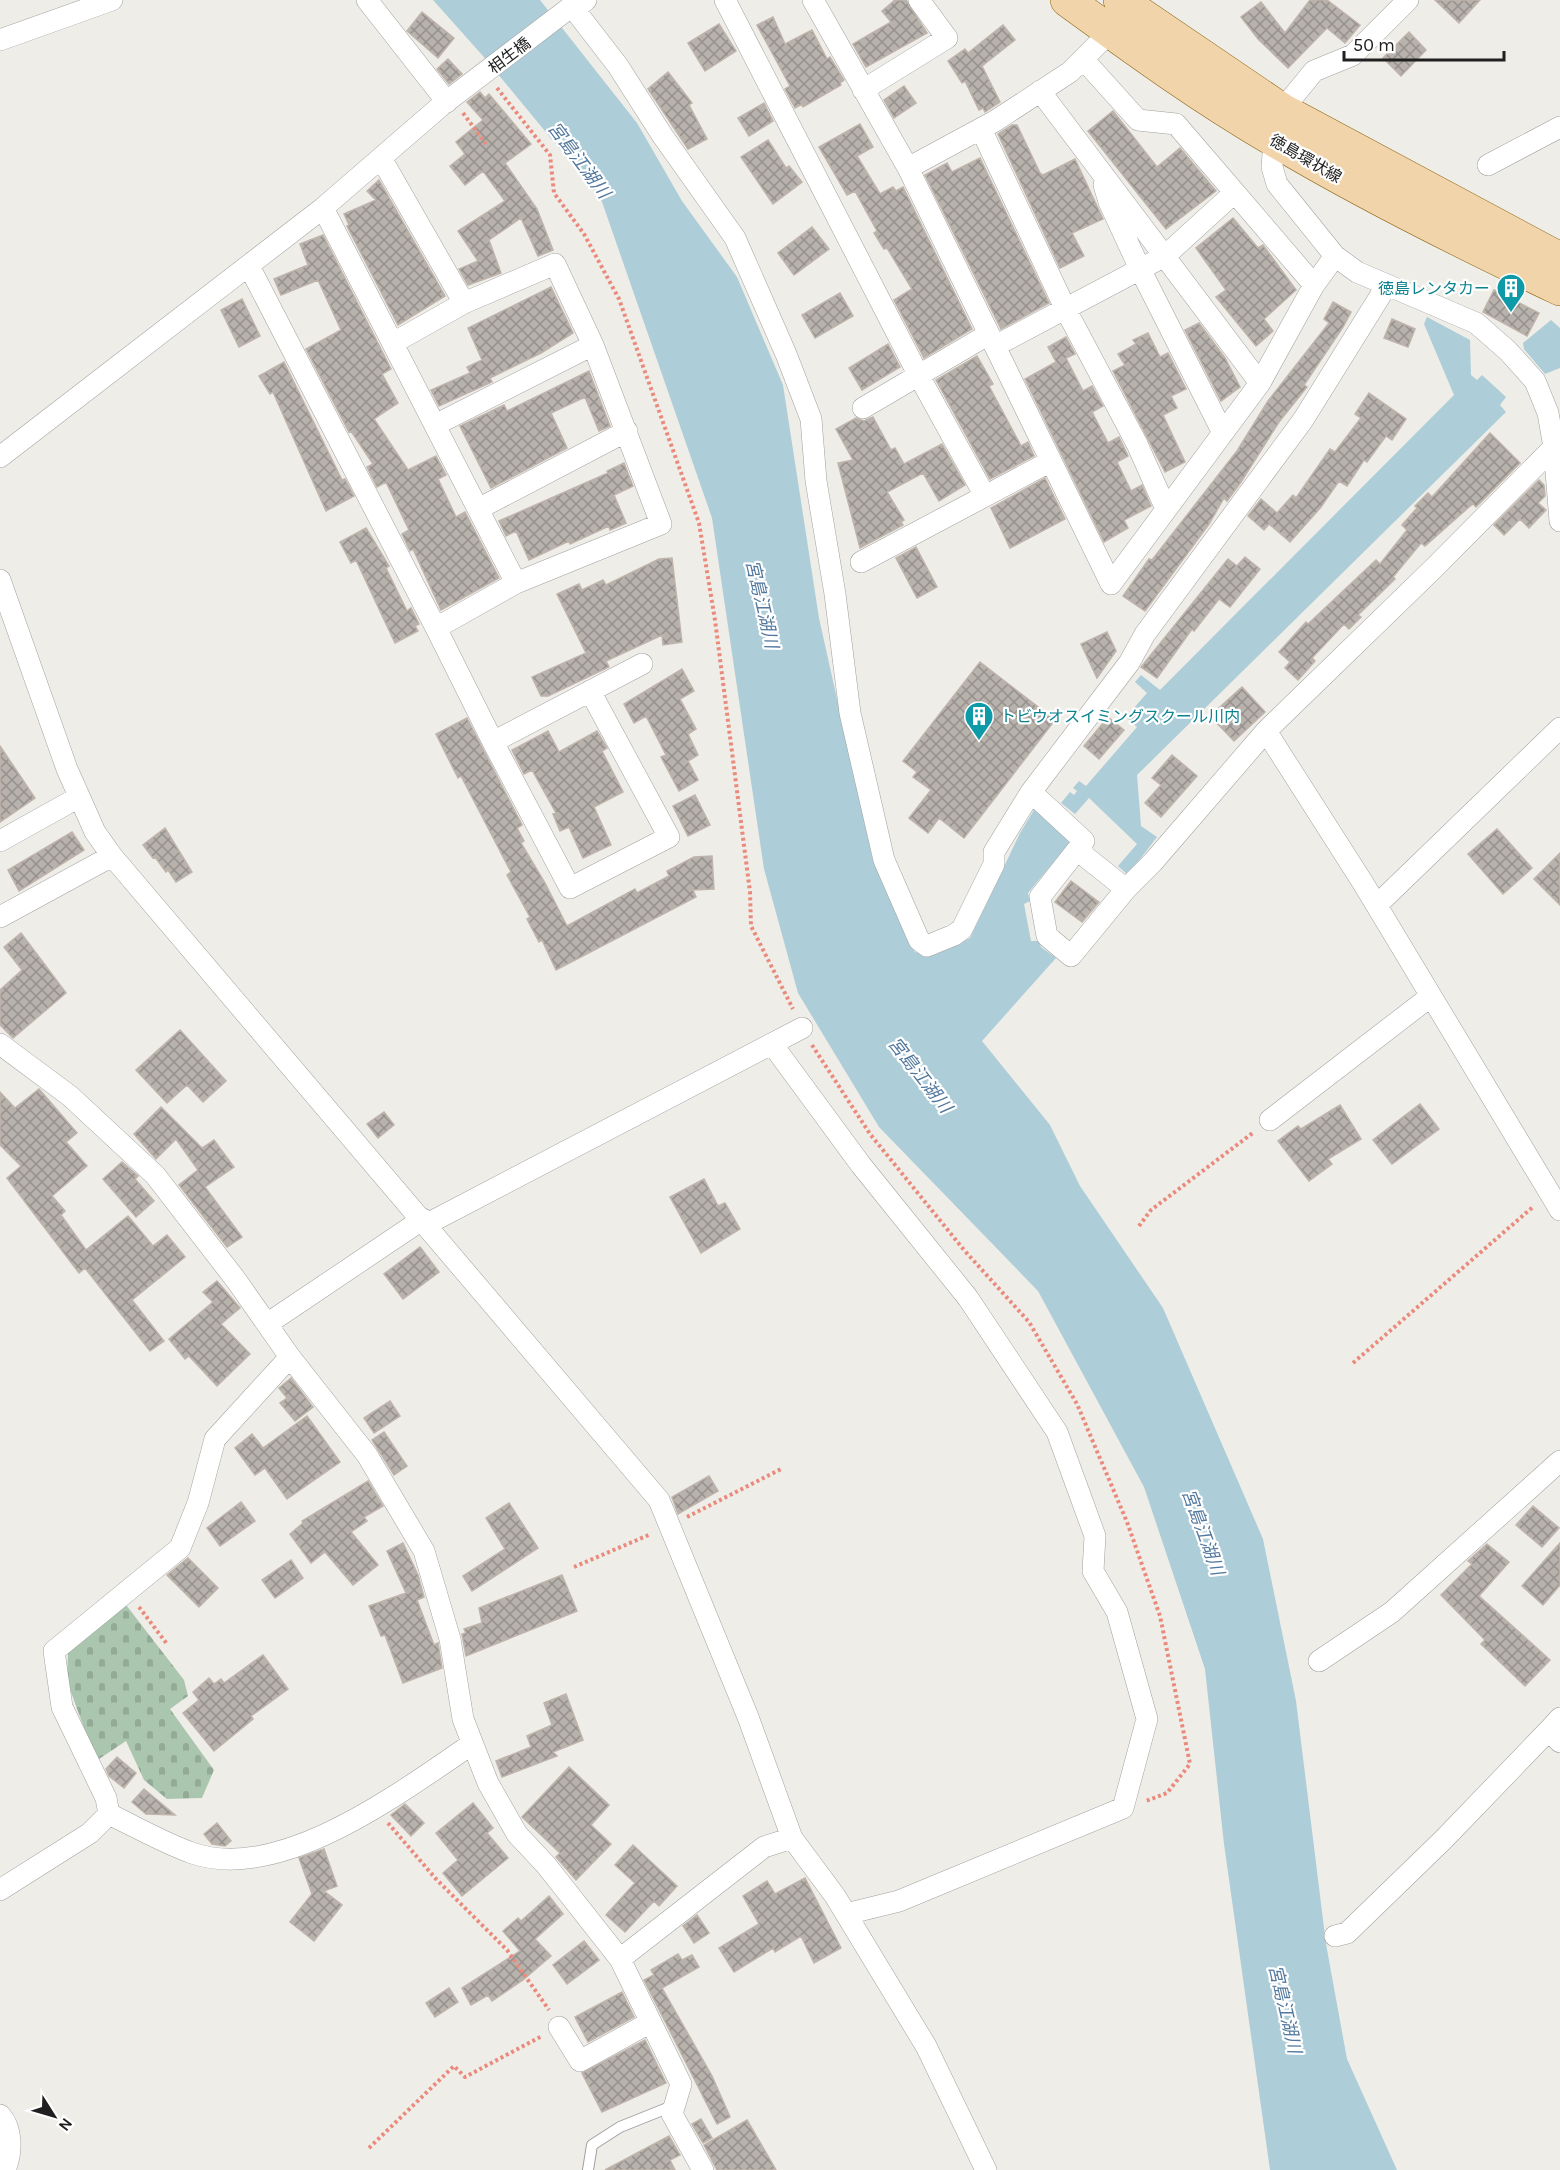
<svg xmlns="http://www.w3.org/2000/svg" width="1560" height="2170" viewBox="0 0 1560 2170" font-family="Karla,'Noto Sans JP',sans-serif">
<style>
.cemetery{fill:url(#cemetery-stones)}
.water{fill:#adcdd8}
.building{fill:url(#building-cross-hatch);stroke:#bfb4ab;stroke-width:1.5}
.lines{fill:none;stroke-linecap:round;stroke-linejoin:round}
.service-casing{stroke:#a1a1a1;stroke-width:12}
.minor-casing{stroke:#a1a1a1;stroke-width:22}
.primary-casing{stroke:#8a6411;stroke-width:34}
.path{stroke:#ea8a7d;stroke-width:4;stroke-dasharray:3 3;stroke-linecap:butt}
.service{stroke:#fff;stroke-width:10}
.minor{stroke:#fff;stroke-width:21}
.primary{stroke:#f2d4aa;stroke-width:33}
.labels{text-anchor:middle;stroke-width:4.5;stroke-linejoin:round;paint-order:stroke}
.street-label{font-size:16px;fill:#202020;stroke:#fff}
.culture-label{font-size:16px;fill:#0d838f;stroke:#fff;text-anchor:end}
.water-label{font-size:18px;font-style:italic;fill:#53789e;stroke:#fff}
</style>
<defs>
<pattern id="cemetery-stones" width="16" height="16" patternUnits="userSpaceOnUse" patternTransform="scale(1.5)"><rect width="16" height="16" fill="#abc6af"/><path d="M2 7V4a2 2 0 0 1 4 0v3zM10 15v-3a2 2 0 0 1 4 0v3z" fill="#93aa96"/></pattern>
<pattern id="building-cross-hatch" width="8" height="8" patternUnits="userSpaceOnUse" patternTransform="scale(1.5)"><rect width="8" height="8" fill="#b8b2ad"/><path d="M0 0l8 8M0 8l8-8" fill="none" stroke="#95908c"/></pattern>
</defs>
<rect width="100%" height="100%" fill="#efede7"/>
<path class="cemetery" d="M 123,1601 L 184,1680 L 188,1696 L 170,1709 L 214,1770 L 202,1798 L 167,1799 L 144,1780 L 126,1741 L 96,1761 L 67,1681 L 68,1650 Z"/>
<path class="water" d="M 433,0 L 540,0 L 637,123 L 682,201 L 737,277 L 783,385 L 819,618 L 873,861 L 915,952 L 934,955 L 970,938 L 1020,833 L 1037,805 L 1070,842 L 1028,893 L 1030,901 L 1024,904 L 1031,941 L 1039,941 L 1041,947 L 1056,958 L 982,1041 L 1050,1125 L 1080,1186 L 1163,1308 L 1263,1539 L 1296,1701 L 1326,1944 L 1347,2059 L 1397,2170 L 1270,2170 L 1224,1844 L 1205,1669 L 1144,1487 L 1038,1291 L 879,1127 L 798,993 L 764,869 L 712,518 L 601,199 L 483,56 Z
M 1427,317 L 1470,340 L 1471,375 L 1477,380 L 1482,375 L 1506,397 L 1500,405 L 1506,412 L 1137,775 L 1141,826 L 1157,837 L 1128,875 L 1118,866 L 1137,844 L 1089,798 L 1075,814 L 1061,803 L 1070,792 L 1074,795 L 1077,791 L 1073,788 L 1079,781 L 1086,786 L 1137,727 L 1126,717 L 1147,693 L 1135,682 L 1141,675 L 1160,690 L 1454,395 L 1424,324 Z
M 1551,320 L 1560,328 L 1560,368 L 1545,374 L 1524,349 L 1523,343 Z"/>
<path class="building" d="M 895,0 L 906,0 L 927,33 L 866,67 L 853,44 L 891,22 L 882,11 Z
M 1310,0 L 1327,0 L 1360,25 L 1345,43 L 1327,28 L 1288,68 L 1258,39 L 1241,17 L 1261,2 L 1285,33 Z
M 1435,0 L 1480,0 L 1459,23 Z
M 422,12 L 454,38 L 438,58 L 407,31 Z
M 773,17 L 785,44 L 812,30 L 827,59 L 830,57 L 844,80 L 840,83 L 841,85 L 803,107 L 802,104 L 795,108 L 785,89 L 790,86 L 757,25 Z
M 719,24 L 736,51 L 705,71 L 688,43 Z
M 1003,25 L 1015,40 L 982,66 L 1000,102 L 985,112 L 983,108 L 979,110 L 965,81 L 962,83 L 948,61 L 965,49 L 968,53 Z
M 1409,32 L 1426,50 L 1401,76 L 1383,58 Z
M 448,59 L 462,74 L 449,84 L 437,69 Z
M 668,72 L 692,103 L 689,105 L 707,139 L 688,149 L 648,89 Z
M 904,86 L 916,103 L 894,118 L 884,100 Z
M 480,92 L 485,98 L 489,94 L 531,144 L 505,163 L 537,209 L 553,250 L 538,256 L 521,218 L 489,240 L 501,273 L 468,285 L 459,269 L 478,261 L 458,231 L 505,201 L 483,171 L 465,185 L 450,166 L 465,154 L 456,142 L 483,120 L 467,102 Z
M 764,103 L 773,121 L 749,136 L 738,118 Z
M 1113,111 L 1157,167 L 1180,148 L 1216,191 L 1166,229 L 1088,131 Z
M 860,124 L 873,147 L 857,156 L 880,194 L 893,187 L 896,191 L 903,187 L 972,329 L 924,358 L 894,300 L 912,289 L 887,248 L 884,249 L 874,233 L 877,231 L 855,191 L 847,195 L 819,147 Z
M 1012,125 L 1017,125 L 1040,173 L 1043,175 L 1075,159 L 1103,219 L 1072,233 L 1084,256 L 1060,268 L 998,134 Z
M 768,140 L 786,168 L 789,166 L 802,182 L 773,204 L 741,157 Z
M 980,158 L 1049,303 L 1001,329 L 925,175 L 947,163 L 952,172 Z
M 379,180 L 445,296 L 398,325 L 347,226 L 349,225 L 344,214 L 376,200 L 367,191 Z
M 1233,218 L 1258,248 L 1263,245 L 1296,290 L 1264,319 L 1273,331 L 1256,346 L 1216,297 L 1226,290 L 1196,248 Z
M 812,227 L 829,249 L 794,275 L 778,253 Z
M 323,235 L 391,369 L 382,374 L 398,403 L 374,419 L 408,470 L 436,456 L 446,475 L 438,479 L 456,517 L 465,512 L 499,578 L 441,610 L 413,549 L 410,551 L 402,534 L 409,530 L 386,482 L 377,487 L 367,467 L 373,464 L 351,431 L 349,432 L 306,349 L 341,330 L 318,280 L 281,295 L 274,279 L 308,265 L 300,244 Z
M 551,287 L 573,333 L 541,353 L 490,378 L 492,382 L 439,406 L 431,390 L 470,373 L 467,367 L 482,360 L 468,328 Z
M 1494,290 L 1539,313 L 1527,336 L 1483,312 Z
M 840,293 L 853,316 L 815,338 L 802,315 Z
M 242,299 L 260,336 L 239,347 L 221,310 Z
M 1333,302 L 1351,312 L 1343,327 L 1304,385 L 1307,387 L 1279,422 L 1241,482 L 1227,501 L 1224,498 L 1209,524 L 1145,611 L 1123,596 L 1149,559 L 1152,560 L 1237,451 L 1268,401 L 1329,323 L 1324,319 Z
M 1392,319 L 1415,329 L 1408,347 L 1384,338 Z
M 1199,323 L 1225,358 L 1240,387 L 1221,401 L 1185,330 Z
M 1148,333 L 1160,357 L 1168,353 L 1186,389 L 1171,396 L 1177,408 L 1163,415 L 1185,462 L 1165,472 L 1113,371 L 1125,365 L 1118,354 L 1136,344 L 1133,340 Z
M 1066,337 L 1075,354 L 1066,358 L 1083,391 L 1092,386 L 1103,406 L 1092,412 L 1108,443 L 1119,437 L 1128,456 L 1117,462 L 1131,491 L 1142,485 L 1151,506 L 1124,520 L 1128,528 L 1104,542 L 1025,379 L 1056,362 L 1048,347 Z
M 888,344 L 900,367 L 862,390 L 849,368 Z
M 977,356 L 993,384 L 989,386 L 1021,446 L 1028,442 L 1034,456 L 990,479 L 936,380 Z
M 284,362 L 342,480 L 345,479 L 354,496 L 326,511 L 273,392 L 270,394 L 259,376 Z
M 589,371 L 610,426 L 599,431 L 585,397 L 551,413 L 567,448 L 491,488 L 460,426 L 504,405 L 507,411 Z
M 1369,393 L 1406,419 L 1392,440 L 1386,436 L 1367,462 L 1364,460 L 1347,486 L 1339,481 L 1321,507 L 1290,542 L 1269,524 L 1264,530 L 1248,516 L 1261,499 L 1277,513 L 1293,495 L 1296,498 L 1330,449 L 1335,452 L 1361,418 L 1355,414 Z
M 873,417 L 891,450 L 895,448 L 904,464 L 942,444 L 965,485 L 939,501 L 923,473 L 887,492 L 904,520 L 901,522 L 903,525 L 860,548 L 838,463 L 853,460 L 836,429 L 856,418 L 864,421 Z
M 1490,433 L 1520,463 L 1476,507 L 1473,504 L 1469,507 L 1425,546 L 1421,543 L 1393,577 L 1395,579 L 1358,615 L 1361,617 L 1349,629 L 1344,624 L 1312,658 L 1315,661 L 1298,680 L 1285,668 L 1290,662 L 1279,652 L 1306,622 L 1308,624 L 1376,560 L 1380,564 L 1407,530 L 1402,525 L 1417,508 L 1415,506 L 1428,493 L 1432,497 Z
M 624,463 L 633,486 L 614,495 L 626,523 L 610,530 L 609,526 L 570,544 L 569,541 L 529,560 L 516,531 L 506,536 L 499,521 L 608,473 L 607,471 Z
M 1045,478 L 1065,519 L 1010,548 L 991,508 Z
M 1539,480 L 1544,485 L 1545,496 L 1538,503 L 1546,510 L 1529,528 L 1520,519 L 1504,535 L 1494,525 Z
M 366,528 L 389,566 L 386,568 L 407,611 L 411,608 L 419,624 L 415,626 L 418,631 L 395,643 L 356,560 L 351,563 L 340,542 Z
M 916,547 L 937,587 L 917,598 L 896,558 Z
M 1245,557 L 1260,569 L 1230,607 L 1219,599 L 1194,631 L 1192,629 L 1157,678 L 1141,667 L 1228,559 L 1237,566 Z
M 672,558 L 682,642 L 663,645 L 662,635 L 606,661 L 609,667 L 548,696 L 541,696 L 532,677 L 586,653 L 557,594 L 579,584 L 582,590 L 603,580 L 606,585 L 659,559 Z
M 1107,632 L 1116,651 L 1097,678 L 1081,644 Z
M 980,662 L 1055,720 L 964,838 L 939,818 L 928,833 L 909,818 L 931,790 L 913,777 L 917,772 L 903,761 Z
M 682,669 L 694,691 L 680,699 L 696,729 L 688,734 L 698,755 L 688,761 L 698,780 L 679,791 L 661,757 L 666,755 L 646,716 L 634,723 L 624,704 Z
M 1242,687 L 1265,712 L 1234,741 L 1210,716 Z
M 1108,717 L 1124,730 L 1099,759 L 1084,746 Z
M 467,718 L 522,825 L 517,828 L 524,841 L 521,843 L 545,883 L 567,926 L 635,889 L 637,893 L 669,876 L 667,871 L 694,857 L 712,856 L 714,889 L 693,890 L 696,897 L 556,970 L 542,940 L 539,942 L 527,919 L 530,917 L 507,875 L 511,872 L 461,776 L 458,778 L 436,734 Z
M 548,731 L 559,752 L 597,731 L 607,748 L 602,751 L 623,792 L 594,807 L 611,845 L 583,858 L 569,827 L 560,831 L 553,814 L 556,813 L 532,770 L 524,774 L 512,750 Z
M 0,746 L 35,798 L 0,822 Z
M 1172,755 L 1197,776 L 1161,817 L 1145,803 L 1161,785 L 1152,778 Z
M 695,795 L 710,825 L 688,836 L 673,806 Z
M 165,828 L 192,872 L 176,882 L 168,870 L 166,872 L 155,857 L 153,858 L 143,845 Z
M 1497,829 L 1532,868 L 1503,894 L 1468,854 Z
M 72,832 L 84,850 L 19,891 L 8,870 Z
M 1560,853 L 1560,905 L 1534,879 Z
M 1071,881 L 1099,902 L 1082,922 L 1055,902 Z
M 21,933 L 66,993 L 13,1038 L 0,1025 L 0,990 L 22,970 L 4,947 Z
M 180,1030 L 226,1081 L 203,1102 L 187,1085 L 167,1103 L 136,1070 Z
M 39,1089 L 77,1133 L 66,1142 L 87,1166 L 52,1196 L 65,1211 L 61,1215 L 86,1250 L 128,1216 L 153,1246 L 167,1235 L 185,1257 L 132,1300 L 164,1341 L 150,1351 L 85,1268 L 79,1273 L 7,1178 L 21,1166 L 0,1145 L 0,1092 L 15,1108 Z
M 1420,1104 L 1439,1129 L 1392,1164 L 1373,1140 Z
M 1340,1105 L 1361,1139 L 1328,1159 L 1332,1164 L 1309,1181 L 1278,1141 L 1298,1126 L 1301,1129 Z
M 161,1107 L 202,1148 L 214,1140 L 234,1167 L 205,1187 L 242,1237 L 227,1247 L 179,1185 L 198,1170 L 176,1139 L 156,1159 L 134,1134 Z
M 384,1112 L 394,1125 L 378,1138 L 367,1124 Z
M 122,1162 L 138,1176 L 135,1179 L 154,1201 L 136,1217 L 103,1179 Z
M 704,1179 L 718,1206 L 725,1203 L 740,1229 L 701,1253 L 670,1197 Z
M 420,1247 L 439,1272 L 403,1299 L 384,1274 Z
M 217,1281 L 240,1308 L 221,1324 L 250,1354 L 217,1386 L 189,1356 L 185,1359 L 169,1339 L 213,1302 L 203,1292 Z
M 291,1378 L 313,1407 L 295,1421 L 280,1403 L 287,1398 L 279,1388 Z
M 390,1401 L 400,1416 L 374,1433 L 364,1418 Z
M 307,1416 L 340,1462 L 287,1499 L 265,1468 L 255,1475 L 235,1448 L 252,1434 L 263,1448 Z
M 384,1432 L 407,1466 L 394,1475 L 372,1440 Z
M 709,1476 L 718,1491 L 678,1514 L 672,1497 Z
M 368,1481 L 383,1506 L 364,1517 L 367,1521 L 351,1532 L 378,1565 L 353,1585 L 325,1552 L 311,1563 L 290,1534 L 303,1523 L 302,1521 Z
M 241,1502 L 255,1521 L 220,1546 L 207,1528 Z
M 509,1503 L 538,1548 L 472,1591 L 463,1576 L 505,1549 L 486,1518 Z
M 1533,1506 L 1559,1528 L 1542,1547 L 1516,1525 Z
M 403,1543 L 418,1575 L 424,1597 L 417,1600 L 434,1645 L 438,1643 L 442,1668 L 403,1683 L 385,1635 L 381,1636 L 369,1606 L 406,1593 L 387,1551 Z
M 1560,1543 L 1560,1585 L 1543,1605 L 1522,1586 Z
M 1487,1544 L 1509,1562 L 1479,1596 L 1550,1660 L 1525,1686 L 1481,1644 L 1485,1640 L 1441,1595 L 1472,1564 L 1468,1561 Z
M 188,1558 L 218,1588 L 199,1607 L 167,1575 Z
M 291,1560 L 303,1578 L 275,1598 L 262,1580 Z
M 562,1575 L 577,1611 L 466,1656 L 462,1634 L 466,1633 L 464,1629 L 482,1623 L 479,1608 Z
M 263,1655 L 288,1689 L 251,1716 L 253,1719 L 214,1751 L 183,1713 L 199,1700 L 193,1692 L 209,1678 L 214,1684 L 221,1679 L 224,1683 Z
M 566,1694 L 583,1740 L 553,1752 L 557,1756 L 502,1777 L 496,1761 L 531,1747 L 527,1736 L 552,1725 L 544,1703 Z
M 117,1757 L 136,1773 L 124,1788 L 109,1776 L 106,1769 Z
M 569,1767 L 609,1805 L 591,1825 L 611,1844 L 576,1880 L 556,1857 L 560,1853 L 522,1817 Z
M 144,1789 L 175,1815 L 146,1814 L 132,1802 Z
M 473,1803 L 493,1828 L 487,1833 L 508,1858 L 462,1896 L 443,1873 L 458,1860 L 436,1833 Z
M 405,1804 L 424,1823 L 411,1836 L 391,1815 Z
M 217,1823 L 231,1841 L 225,1846 L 212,1844 L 204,1834 Z
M 633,1845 L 677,1886 L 659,1906 L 654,1901 L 625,1932 L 606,1915 L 635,1883 L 615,1865 Z
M 324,1849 L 337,1886 L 324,1891 L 342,1905 L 314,1941 L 290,1922 L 312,1894 L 299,1858 Z
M 805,1878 L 841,1948 L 814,1963 L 801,1936 L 775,1952 L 773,1948 L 734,1972 L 719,1948 L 759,1924 L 743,1896 L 767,1881 L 775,1894 Z
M 549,1896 L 563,1914 L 535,1939 L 551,1956 L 523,1980 L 492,2001 L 488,1995 L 471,2005 L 462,1988 L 520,1951 L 503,1931 L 518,1918 L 521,1921 Z
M 697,1915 L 709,1933 L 694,1943 L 683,1926 Z
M 584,1941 L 599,1960 L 567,1984 L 553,1965 Z
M 678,1954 L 682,1960 L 692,1955 L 699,1967 L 662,1988 L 712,2076 L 730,2117 L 717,2124 L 644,1980 L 654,1975 L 651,1970 Z
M 449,1988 L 458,2002 L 435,2017 L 426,2003 Z
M 622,1992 L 634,2017 L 588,2042 L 575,2017 Z
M 645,2040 L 666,2083 L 602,2112 L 582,2073 Z
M 701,2119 L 712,2138 L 703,2143 L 692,2124 Z
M 747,2120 L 776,2170 L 717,2170 L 704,2145 Z
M 669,2136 L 680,2155 L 670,2160 L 675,2170 L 605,2170 Z"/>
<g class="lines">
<g class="service-casing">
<path id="service" d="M 588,2170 L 592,2145 L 620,2127 L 675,2105"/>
</g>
<g class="minor-casing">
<path id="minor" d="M 367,0 L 447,102
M 725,0 L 919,376 L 985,496
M 813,0 L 908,168 L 1111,584 L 1260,383 L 1314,285 L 1335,256
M 574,9 L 618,66 L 662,135 L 735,238 L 786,354 L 811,419 L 816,481 L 835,594 L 850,713 L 884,860 L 919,940 L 927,946 L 954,935 L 962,929 L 994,864 L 994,852 L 1031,792 L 1129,663 L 1145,634 L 1303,420 L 1387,285
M 0,40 L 112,0
M 1083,59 L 1138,120 L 1176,124 L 1314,285
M 863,90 L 947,38 L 919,0
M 1040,91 L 1260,383
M 1282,110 L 1314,71 L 1353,55 L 1408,0
M 981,129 L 1066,310 L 1137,444 L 1166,509
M 1274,141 L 1272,167 L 1277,184 L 1335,256 L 1357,272 L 1476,323 L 1508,351 L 1535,381 L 1548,413 L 1554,447 L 1560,521
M 381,158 L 464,303
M 1488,165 L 1560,127
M 908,168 L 995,121 L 1070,72 L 1111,31
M 1104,185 L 1109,202 L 1140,269 L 1223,433
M 323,208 L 516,583
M 249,266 L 436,628 L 516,583 L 661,524 L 593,345 L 555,264 L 464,303 L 393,343
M 995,346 L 1165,256 L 1234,193
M 863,408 L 989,334
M 435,425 L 593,345
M 1560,441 L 1434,568 L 1266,731 L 1363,883 L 1560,1210
M 0,457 L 323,208 L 442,105 L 568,9 L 574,9 L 586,0
M 478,509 L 627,431
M 861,562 L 1051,461
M 0,580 L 67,769 L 95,832 L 112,856 L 0,917
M 436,628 L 493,742 L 642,664
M 493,742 L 570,888 L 669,837 L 590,691
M 1031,792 L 1084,841 L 1040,897 L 1047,936 L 1071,956 L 1126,889 L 1077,850
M 0,841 L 79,797
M 112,856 L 659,1500 L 748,1717 L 792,1838
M 1126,889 L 1153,862 L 1266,731
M 1377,905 L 1560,728
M 0,1044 L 70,1096 L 155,1175 L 236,1280 L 290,1357 L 367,1455 L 424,1551 L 450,1639 L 463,1719 L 488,1783 L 517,1834 L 546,1865 L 620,1959 L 681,2084 L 672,2114 L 703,2170
M 1270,1120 L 1431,996
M 427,1224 L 802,1028
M 267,1324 L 423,1219
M 1319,1661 L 1392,1612 L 1560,1461
M 1560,1718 L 1549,1730 L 1560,1742
M 109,1814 C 136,1827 164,1843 192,1853 C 281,1884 402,1791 472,1744
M 0,1890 L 90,1833 L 109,1814 L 106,1798 L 62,1707 L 54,1651 L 180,1548 L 198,1503 L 215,1439 L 290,1357
M 846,1914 L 926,2046 L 986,2170
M 1335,1936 L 1347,1933 L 1444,1839 L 1549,1730
M 620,1959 L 764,1847 L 792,1838 L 835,1896 L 846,1914 L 899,1901 L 1123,1808 L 1147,1719 L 1117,1612 L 1093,1571 L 1095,1536 L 1057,1432 L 968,1298 L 861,1165 L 772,1044
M 559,2027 L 580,2061 L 651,2022
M 0,2115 C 13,2129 12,2153 5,2170"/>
</g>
<g class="primary-casing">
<path id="primary" d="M 1067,0 C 1134,49 1202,98 1274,140 C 1366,195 1463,243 1560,289
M 1120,0 L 1282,110 L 1560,259"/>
</g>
<path class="path" d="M 497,88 L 550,155 L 554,193 L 584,234 L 619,299 L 699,523 L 715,620 L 750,892 L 751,926 L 793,1009
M 463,113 L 486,144
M 812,1045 L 870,1134 L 964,1250 L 1029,1322 L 1077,1404 L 1127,1522 L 1160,1616 L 1190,1764 L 1167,1793 L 1146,1801
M 1139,1226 L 1151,1210 L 1254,1132
M 1353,1363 L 1534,1206
M 687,1517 L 783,1468
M 574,1567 L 651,1534
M 139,1607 L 167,1644
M 388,1823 L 436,1879 L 507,1950 L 549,2010
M 369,2148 L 454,2066 L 465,2077 L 542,2036"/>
<use href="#service" class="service"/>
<use href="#minor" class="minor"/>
<use href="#primary" class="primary"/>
</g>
<defs>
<g id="building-pin" transform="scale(1.5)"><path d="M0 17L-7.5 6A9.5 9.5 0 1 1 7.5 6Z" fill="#0f9aa8" stroke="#fff"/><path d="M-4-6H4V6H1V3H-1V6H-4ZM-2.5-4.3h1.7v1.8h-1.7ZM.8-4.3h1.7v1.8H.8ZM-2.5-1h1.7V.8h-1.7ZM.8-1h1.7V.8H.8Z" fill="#fff"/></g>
</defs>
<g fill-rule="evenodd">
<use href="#building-pin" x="1511" y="288"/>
<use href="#building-pin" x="979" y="716"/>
</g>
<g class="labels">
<g class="street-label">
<text transform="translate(509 55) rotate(-37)" y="6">相生橋</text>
<text transform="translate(1306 158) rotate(30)" y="6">徳島環状線</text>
</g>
<g class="culture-label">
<text x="1490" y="294">徳島レンタカー</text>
<text x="1000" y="722" text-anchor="start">トビウオスイミングスクール川内</text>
</g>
<g class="water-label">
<text transform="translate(579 160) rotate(53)" y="6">宮島江湖川</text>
<text transform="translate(762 604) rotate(77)" y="6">宮島江湖川</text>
<text transform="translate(920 1075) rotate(52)" y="6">宮島江湖川</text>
<text transform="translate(1203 1532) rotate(70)" y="6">宮島江湖川</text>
<text transform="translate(1285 2009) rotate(77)" y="6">宮島江湖川</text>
</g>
</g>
<g transform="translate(54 2116) rotate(127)" stroke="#ffffff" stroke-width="4.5" paint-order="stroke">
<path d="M0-4.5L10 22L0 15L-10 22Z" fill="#202020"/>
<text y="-9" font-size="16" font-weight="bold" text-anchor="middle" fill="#202020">N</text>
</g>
<path d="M1344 51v9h160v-9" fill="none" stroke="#202020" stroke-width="3"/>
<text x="1353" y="51" font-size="18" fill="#202020" stroke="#ffffff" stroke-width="4.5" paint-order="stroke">50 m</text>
</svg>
